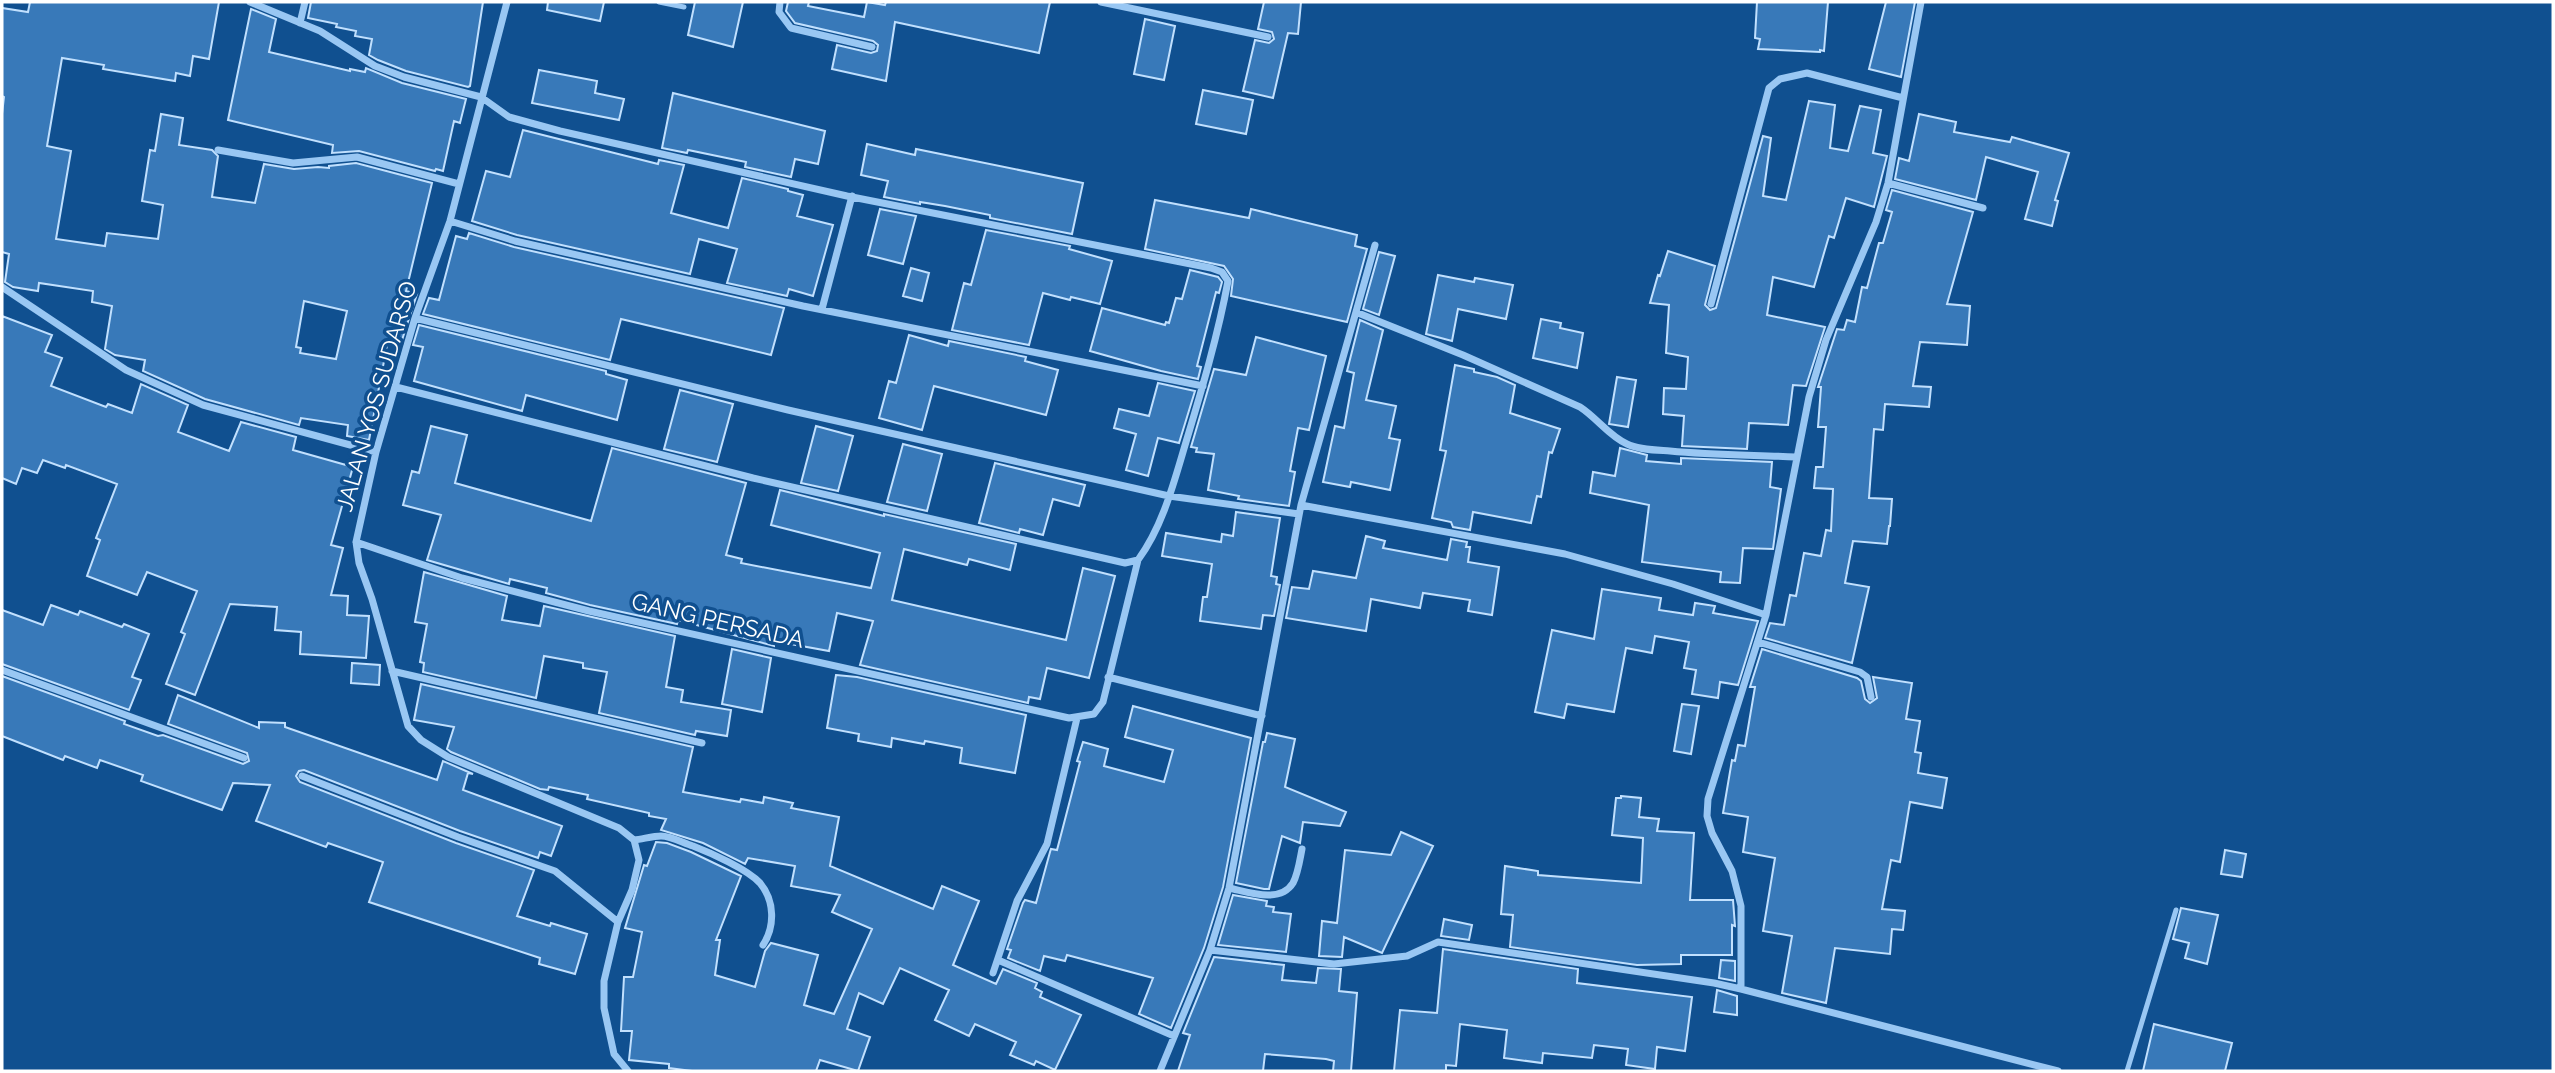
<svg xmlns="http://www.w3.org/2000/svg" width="2555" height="1073" viewBox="0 0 2555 1073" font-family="Raleway,sans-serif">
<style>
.building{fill:#3879b9;stroke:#c1e0fe;stroke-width:2;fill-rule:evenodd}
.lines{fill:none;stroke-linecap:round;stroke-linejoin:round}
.service{stroke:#99c7f3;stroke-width:5}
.minor{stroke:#99c7f3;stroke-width:7}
.labels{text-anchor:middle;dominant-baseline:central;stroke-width:7;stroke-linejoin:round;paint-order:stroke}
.street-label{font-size:23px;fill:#fff;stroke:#105090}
</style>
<rect width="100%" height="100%" fill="#105090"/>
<!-- building -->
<path class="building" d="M30,2H219L209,59L193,56L190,76L176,73L175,81L103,69L104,65L62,58L47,146L71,151L56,239L105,246L107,233L158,239L163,205L142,201L150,150L155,151L161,114L183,118L179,145L212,150L218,156L212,197L255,203L264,164L294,169L318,167L329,168V166L356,163L432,183L406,291L417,294L401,343L388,340L369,440L347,436L348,425L301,418L299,425L205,399L143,371L145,360L115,355L105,349L112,306L92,302L93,291L39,283L38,291L13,287L5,282L9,254L2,252V114L4,97L2,96V8L28,12ZM304,301L347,311L336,359L300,353L301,348L296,347Z
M311,2H483L470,86L468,87L406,71L378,60L369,55L372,39L355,36L356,31L336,27L337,24L308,18Z
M548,2H604L600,21L547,10Z
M695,2H743L733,47L688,35Z
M788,2H809L808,6L864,17L867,2L885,5L886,2H1050L1039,53L895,22L886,81L832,69L837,45L871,53L877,51L878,45L873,41L795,23L786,11Z
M1264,2H1301L1298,34L1288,33L1273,98L1243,91L1255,40L1269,43L1274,39L1272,32L1258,29Z
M1757,2H1828L1824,51L1820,50V52L1758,49L1760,39L1755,38Z
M1886,2H1915L1901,77L1869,69Z
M251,9L276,19L269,52L350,71V69L365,72L366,68L402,83L466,99L460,123L454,121L443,171L436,169L435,171L359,151L332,153L333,145L228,120Z
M1145,19L1175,26L1164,80L1134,74Z
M539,70L597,81L595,93L624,99L619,120L532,103Z
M1203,90L1253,100L1246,134L1196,124Z
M673,93L825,131L818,164L795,159L791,177L745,167L746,162L688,150L687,153L662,148Z
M1809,101L1835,105L1830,148L1848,151L1860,106L1881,110L1873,153L1887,156L1874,207L1846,198L1834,238L1829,236L1814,287L1773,277L1767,315L1825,327L1806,386L1793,385L1788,425L1749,423L1747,449L1682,446L1684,416L1663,414L1664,388L1686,389L1688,357L1666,353L1669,305L1650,303L1658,275L1660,276L1668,251L1715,266L1705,305L1710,310L1716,308L1763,136L1771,138L1763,196L1786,200Z
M1919,114L1956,122L1954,132L2010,142L2012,137L2069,153L2055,200L2058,201L2052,226L2025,219L2038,172L1986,157L1976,200L1895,179L1899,158L1909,161Z
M523,130L658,164L659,160L684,165L671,213L712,224L728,228L742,178L788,189V191L803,195L797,216L833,225L813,296L789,289L787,296L727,283L737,249L699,239L690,274L517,235L472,221L486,171L510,177Z
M867,144L915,155L916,149L1083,183L1072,234L990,218V215L945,206L920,202V204L884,197L888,181L861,175Z
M1892,190L1973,212L1947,304L1970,306L1967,345L1920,342L1913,386L1931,387L1929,407L1885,404L1883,430L1874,429L1869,498L1892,499L1890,526H1889L1887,544L1853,541L1845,583L1869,587L1852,663L1765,638L1770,623L1784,625L1790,595L1796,596L1804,553L1821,556L1826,530L1831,531L1833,489L1814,488L1816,467H1823L1826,427H1818L1821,387H1818L1837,329L1844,330L1847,320L1855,322L1862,287L1867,288L1879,243H1883L1892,212L1886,210Z
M1155,200L1249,218L1251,209L1357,235L1355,246L1367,249L1347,322L1231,296L1233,279L1224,266L1145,249Z
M880,209L916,216L903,264L868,255Z
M986,230L1070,246L1069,249L1112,261L1100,304L1071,297L1070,300L1043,293L1029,345L952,330L964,283L971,285Z
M469,233L514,247L784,308L771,355L621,319L610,360L423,314L429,298L439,300L456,236L467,239Z
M1379,252L1395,256L1379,315L1363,309Z
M911,268L929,273L922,301L903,296Z
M1190,270L1218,277L1222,282L1219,293L1216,292L1197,366L1201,367L1198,379L1161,371L1090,351L1102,308L1165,325L1166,322L1169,323L1176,298L1182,299Z
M1438,275L1474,282L1475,278L1513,285L1506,319L1458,309L1452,341L1426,334Z
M2,316L52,335L45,352L62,358L51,386L106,407L108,404L132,413L141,384L188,405L178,432L229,451L241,422L296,437L293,450L353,467L331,545L343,548L331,595L348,596L347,615L369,616L366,658L300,654L301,632L275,630L277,607L230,604L195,695L166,684L185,634L181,632L197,591L147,572L137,595L87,576L100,540L96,538L117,484L66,465L65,468L43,460L37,473L22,468L16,484L2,478Z
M1541,319L1561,323L1560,328L1583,333L1577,368L1533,358Z
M1360,320L1383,330L1366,400L1396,406L1389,438L1400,440L1390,490L1351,482L1350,487L1323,482L1335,426L1344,428L1354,373L1347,371Z
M419,325L606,371V374L627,380L617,420L526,395L522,411L414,381L423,347L413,345Z
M909,335L948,346L949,341L1026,357L1025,361L1058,370L1046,415L934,386L922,430L879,418L889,381L896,383Z
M1256,337L1326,356L1309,430L1298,428L1290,471L1295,472L1289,506L1238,499L1239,496L1208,490L1214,454L1196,452L1197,448L1191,447L1214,369L1246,375Z
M1455,365L1474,369V372L1497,377L1515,385L1510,413L1560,429L1552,453L1549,452L1541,497L1537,496L1531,523L1473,512L1470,530L1453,527L1451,522L1432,518L1446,451L1440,450Z
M1617,377L1636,380L1628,427L1609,424Z
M1158,383L1195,391L1179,443L1158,438L1148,476L1126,470L1136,434L1114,428L1119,409L1149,416Z
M680,390L733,404L717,462L664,449Z
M431,426L467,435L455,483L591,521L612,448L746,483L726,555L742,559L741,563L871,588L880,553L771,525L780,490L884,516V514L1016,544L1010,570L969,559L967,565L904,549L892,600L1066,640L1083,568L1115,576L1089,678L1047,668L1040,699L1029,697L1028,703L860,665L873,621L837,613L829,651L774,641V646L678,620L677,624L590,605L546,593L547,588L510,579L509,584L427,560L441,515L403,505L412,471L419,473Z
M816,426L853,436L838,491L801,483Z
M903,444L942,454L927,511L887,502Z
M1620,448L1647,455L1646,461L1681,464V458L1772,462L1770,487L1781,489L1773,549L1743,548L1740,583L1720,582L1721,572L1642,562L1649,505L1590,493L1593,472L1615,476Z
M995,463L1085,485L1079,506L1053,499L1043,535L1020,529L1019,533L979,523Z
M1236,512L1280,518L1271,576L1277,577L1276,584L1280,585L1274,616L1263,615L1261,629L1200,621L1203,597H1207L1212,564L1162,556L1166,533L1221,542L1222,534L1233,536Z
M1366,536L1385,541L1383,548L1447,560L1451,539L1467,542L1466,547H1470L1468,562L1499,567L1492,615L1468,611L1470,600L1423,593L1420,608L1371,599L1366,631L1286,618L1292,587L1309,589L1313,571L1356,578Z
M424,572L507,596L502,620L540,626L544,606L675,636L666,687L683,690L681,702L731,710L727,736L696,731L695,735L599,713L607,672L583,668V663L544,656L536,698L423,672L424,663L420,662L427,624L415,622Z
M1602,589L1661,598L1659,610L1693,615L1695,603L1715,606L1713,613L1758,621L1738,685L1720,682L1718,698L1692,694L1696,670L1684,668L1689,642L1655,636L1652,653L1626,648L1614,712L1567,704L1564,718L1535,712L1552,630L1594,639Z
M51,605L78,615L80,611L122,627L124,624L149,634L132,677L141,680L129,710L2,664V610L43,625Z
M732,649L771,658L762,712L722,704Z
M1762,649L1857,678L1861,681L1865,699L1870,703L1877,698L1873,677L1912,683L1906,719L1920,721L1915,752L1921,753L1918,773L1947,778L1942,808L1910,802L1900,862L1891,860L1882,909L1905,911L1903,930L1892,929L1890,954L1835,948L1826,1003L1782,993L1792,936L1763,931L1775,858L1743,852L1748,817L1723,813L1732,760L1735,761L1738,745L1745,746L1755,687H1750Z
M352,663L380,665L379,685L351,683Z
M836,675L857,677L1026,715L1015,773L960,763L962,748L925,741L924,744L892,738L891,747L858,741L859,734L827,728Z
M2,676L125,721L124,724L158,736L163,735L243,764L249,761L247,753L168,724L178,695L259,728V722L285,723V727L437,780L443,761L473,774L468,773L463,790L562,826L551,856L540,852L538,858L460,831L304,770L299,771L296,776L300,782L456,843L534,870L517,916L550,926L551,923L587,934L575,974L539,964L540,958L369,902L383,862L328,843L326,847L256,821L270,785L233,783L222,810L141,781L143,775L100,760L97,768L65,756L63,760L2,736Z
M421,684L693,747L683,792L740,802L741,799L763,803L764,797L793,803L791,808L839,817L830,866L933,909L942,886L979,901L953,965L996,984L1003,969L1037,983L1035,988L1042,992L1040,997L1081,1015L1055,1070L1036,1061L1034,1065L1010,1055L1016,1042L975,1024L969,1036L935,1020L949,990L900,968L883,1004L859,993L847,1029L870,1037L858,1071L820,1060L816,1071H692L669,1068V1064L629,1060L632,1031H621L624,977H633L642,932L625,928L644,865L647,866L656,842L667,843L691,852L741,876L716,940H720L715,975L755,987L765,951L771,943L818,955L804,1005L834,1014L872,929L832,912L840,895L791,886L795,866L748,858L745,864L703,843L661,830L666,819L649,816V813L587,799L588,795L549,787L548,790L540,789L451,752L447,749L454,727L414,720Z
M1682,704L1699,706L1691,754L1674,751Z
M1133,706L1251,738L1223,887L1204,948L1171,1028L1139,1014L1153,978L1067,955L1065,961L1044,956L1040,971L1008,958L1011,950L1007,949L1023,903L1025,900L1036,903L1050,852L1051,849L1057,850L1080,762L1077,761L1083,742L1108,749L1104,766L1164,782L1173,750L1125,737Z
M1267,733L1295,739L1285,787L1346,812L1340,826L1303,822L1300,843L1282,836L1269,889H1264L1236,883L1263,742H1265Z
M1621,796L1641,798L1639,817L1659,819L1657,831L1694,833L1690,900H1733L1735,926L1732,925V955H1681V964L1637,965L1510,947L1513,915L1501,914L1505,866L1538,871V875L1641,883L1643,838L1612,835L1616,798H1621Z
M1401,832L1433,846L1382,953L1344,937L1342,957L1319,956L1322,921L1337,923L1345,850L1391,855Z
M2225,850L2246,854L2242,877L2221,874Z
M1233,895L1267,901L1266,906L1274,907L1273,912L1291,914L1286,952L1218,945Z
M2181,908L2218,915L2207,964L2185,958L2189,943L2173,939Z
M1444,919L1472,925L1469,940L1441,936Z
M1443,949L1578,969L1577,983L1692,997L1685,1051L1657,1047L1655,1069L1626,1065L1628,1049L1594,1045L1592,1058L1543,1053L1542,1063L1504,1058L1507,1030L1460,1024L1456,1066L1446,1065V1071H1394L1400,1010L1437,1013Z
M1214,957L1284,965L1282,980L1316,983L1318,968L1341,969L1339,991L1357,993L1351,1071H1333L1334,1061L1326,1059L1265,1054L1263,1071H1178L1190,1035L1183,1033Z
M1721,960L1735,961V981L1719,978Z
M1717,990L1737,996V1015L1714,1012Z
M2154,1024L2232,1043L2225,1071H2143Z"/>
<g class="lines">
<!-- service -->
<path class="service" d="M659,2L684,7
M2127,1071L2176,910"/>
<!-- minor -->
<path class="minor" d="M250,2L320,31L375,66L404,77L481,97L509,117L560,131L847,196L1211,268L1222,272L1228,281C1218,335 1202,389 1186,442C1174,482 1163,526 1138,560L1125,563L753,478L396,387
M507,2L450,221L415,318L376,452L356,542L359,563L372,599L408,726L421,740L448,757L619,828L634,840L639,860L632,890L618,922L604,981V1008L614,1054L628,1071
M780,2L779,12L791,28L872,47
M1101,2L1268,37
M1921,2L1888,183L1876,222L1826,340L1809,397L1766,615L1708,799L1707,816L1712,833L1732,871L1741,906V989L2058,1071
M300,23L305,2
M218,150L293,163L357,157L459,184
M1888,183L1983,208
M450,221L515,241L803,306L1203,386
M2,287L126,370L203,405L376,452
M1711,304L1769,88L1780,79L1807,73L1903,98
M822,309L852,196
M1358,313L1463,355L1580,407C1597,418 1609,436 1627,444C1640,450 1656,450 1670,451C1712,455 1754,455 1796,457
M415,318L788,410L1169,496L1299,514
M1301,505L1375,245
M356,542L462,578L589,611L1069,718L1094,714L1103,702L1138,560
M1758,642L1860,672L1867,677L1871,697
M2,670L244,758
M392,671L702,743
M1108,677L1262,716
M302,776L458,837L555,871L618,922
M634,840C643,839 653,836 661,836C671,836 683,843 693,846C711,853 747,869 760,883C775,901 775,927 763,945
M1229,888C1248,892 1280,904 1293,883C1298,874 1300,859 1302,849
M1210,950L1229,888L1301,505L1565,554L1673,584L1766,615
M998,960L1174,1036
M993,973L1017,901L1047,844L1077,718
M1160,1071L1210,950L1334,964L1407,956L1438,942L1714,983L1741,989"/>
</g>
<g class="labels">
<!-- street labels -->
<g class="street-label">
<text transform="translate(376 396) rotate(-74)">JALAN YOS SUDARSO</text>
<text transform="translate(718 620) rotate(13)">GANG PERSADA</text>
</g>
</g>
<!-- border -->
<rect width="2555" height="1073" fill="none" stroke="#ffffff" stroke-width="7"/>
</svg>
